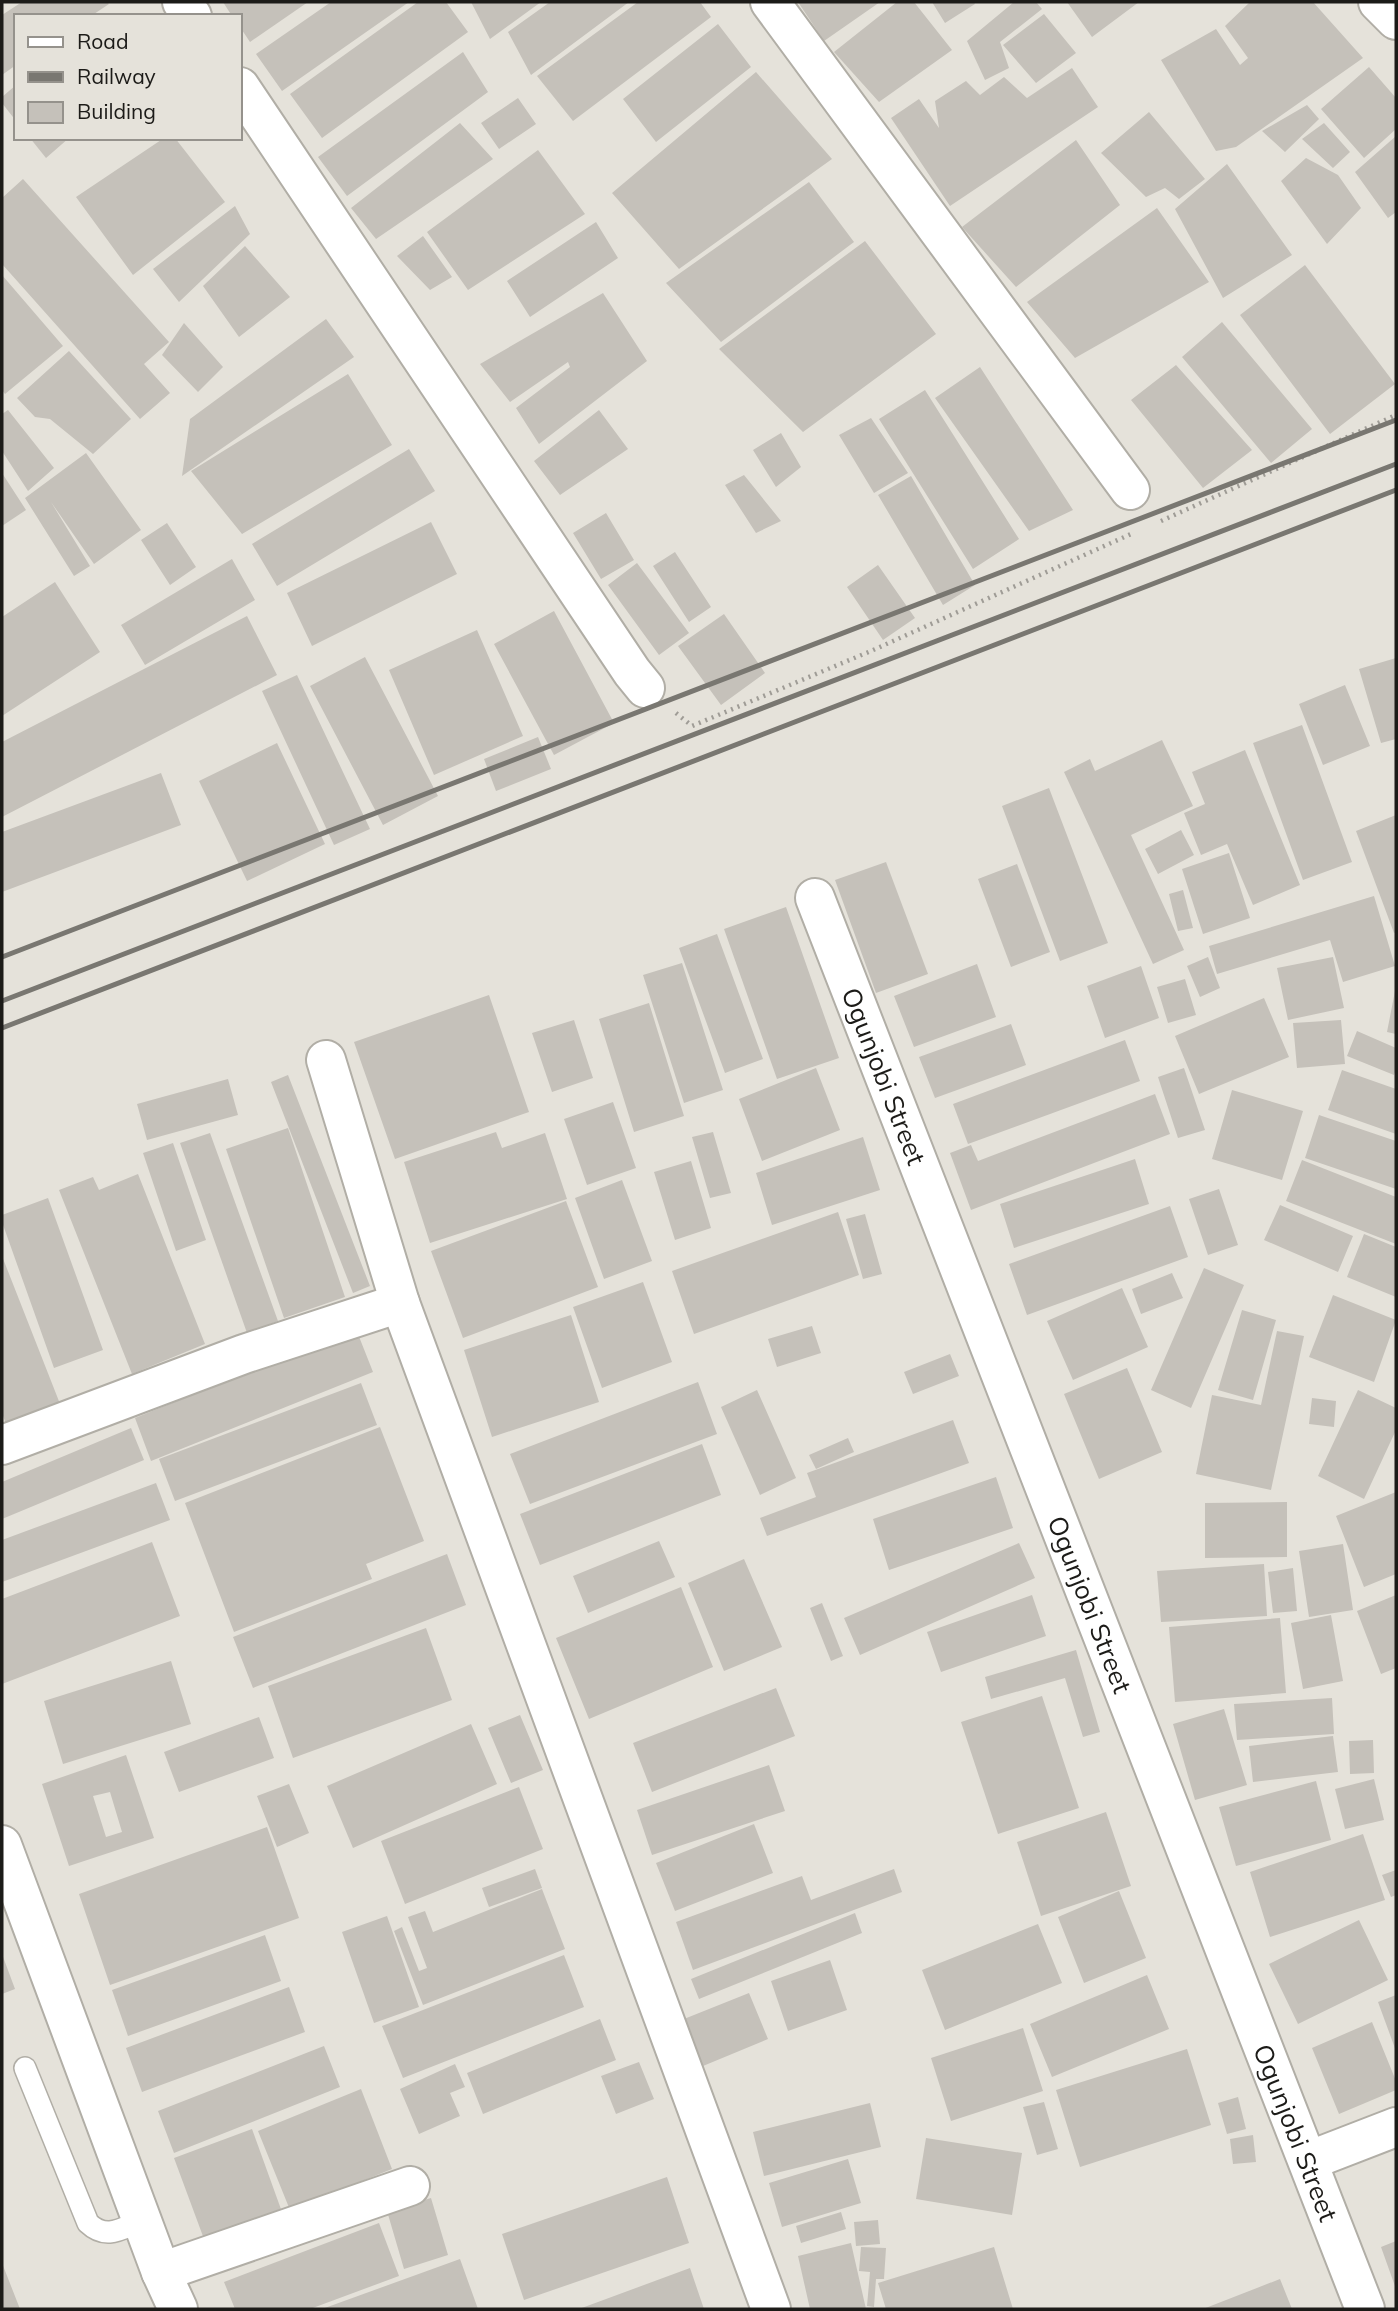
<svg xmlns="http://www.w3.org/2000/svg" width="1398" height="2311" viewBox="0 0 1398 2311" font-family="Mulish,sans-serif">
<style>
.building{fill:#c5c1ba;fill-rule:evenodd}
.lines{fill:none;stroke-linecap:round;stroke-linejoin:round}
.service-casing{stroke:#b1aea6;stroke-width:24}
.minor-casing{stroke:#b1aea6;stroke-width:42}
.path{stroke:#9f9c96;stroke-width:4.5;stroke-dasharray:2 5;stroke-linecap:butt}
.service{stroke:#fff;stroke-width:21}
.minor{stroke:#fff;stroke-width:38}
.rail{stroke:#797771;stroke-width:5}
.labels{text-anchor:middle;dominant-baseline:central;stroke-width:7;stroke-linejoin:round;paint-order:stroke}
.street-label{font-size:26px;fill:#1c1b18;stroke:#e5e2da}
</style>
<rect width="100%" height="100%" fill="#e5e2da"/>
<!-- building -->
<path class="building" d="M22,2H107L109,4L91,16H16V65L2,75V15Z
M223,2H308L250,42L240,27V16H232Z
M331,2H409L282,91L256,54Z
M418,2H446L468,32L322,138L290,94Z
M471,2H541L490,39Z
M550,2H629L531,75L508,32Z
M638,2H700L711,17L573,121L537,76Z
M798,2H880L824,41Z
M897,2H914L952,50L879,102L834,52Z
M932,2H974L975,4L945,23Z
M1014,2H1036L1042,9L1000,42L1009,68L985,80L967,41Z
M1067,2H1139L1092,37Z
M1250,2H1313L1363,58L1236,147L1216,151L1161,60L1216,29L1240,65L1248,58L1225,26Z
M1044,14L1076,53L1036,83L1003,45Z
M718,24L751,67L656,142L623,99Z
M463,52L488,92L347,196L318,157Z
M1369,67L1396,98V129L1364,158L1321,109Z
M1072,68L1098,107L950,206L891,118L919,99L939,128L935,101L966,81L980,95L1004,77L1027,98Z
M756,72L832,159L679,269L612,193Z
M16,85V121L2,103V97Z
M518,98L536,124L499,149L481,123Z
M1307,105L1319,119L1285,152L1262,131Z
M1149,112L1205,179L1179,199L1165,188L1146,197L1101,153Z
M460,123L493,159L376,239L351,208Z
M1324,123L1350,152L1333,168L1302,139Z
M1396,136V212L1388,218L1355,172Z
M30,138H69L46,158Z
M164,138H175L225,202L133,275L76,197Z
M1076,140L1120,205L1016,287L962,227Z
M538,150L585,214L468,290L427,232Z
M1306,158L1338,175L1361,208L1327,244L1281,181Z
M1227,164L1292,255L1223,298L1175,209Z
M23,179L169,342L144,364L170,393L140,419L2,264V198Z
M809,182L854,242L721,342L666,283Z
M235,206L250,234L179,302L153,269Z
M1157,208L1209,282L1075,358L1027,302Z
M596,222L618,258L530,317L507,281Z
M423,236L452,277L430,290L397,256Z
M865,241L936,334L803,432L719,349Z
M245,246L290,297L239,337L203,286Z
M1305,265L1395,384L1330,434L1240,315Z
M2,275L63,346L5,394L2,390Z
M603,293L647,361L539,444L516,408L570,367L568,362L510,402L480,364Z
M326,319L354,357L182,476L190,419Z
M1222,322L1312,429L1271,463L1182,357Z
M184,323L223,367L198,392L162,355Z
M69,351L131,419L93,454L50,419L35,417L17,398Z
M1176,365L1252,450L1203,488L1131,400Z
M980,367L1073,510L1029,531L935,398Z
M348,374L392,445L242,534L191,471Z
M925,390L1019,539L973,569L879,419Z
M8,410L54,468L28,491L2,451V414Z
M599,410L628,449L560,495L534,461Z
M871,418L908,473L874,493L839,435Z
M781,433L801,467L776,487L753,450Z
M409,449L435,491L277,586L252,544Z
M86,453L141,530L94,564L51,502L90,566L74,576L25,498Z
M2,473L26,510L2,526Z
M744,475L781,521L756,533L725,485Z
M911,476L975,585L943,605L878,495Z
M606,513L634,560L601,579L573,533Z
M431,522L457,574L312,646L287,593Z
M167,523L196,567L170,585L141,540Z
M675,552L711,607L689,622L653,566Z
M232,559L255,600L145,665L121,625Z
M637,563L689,633L659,655L608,585Z
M878,565L915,618L883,640L847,587Z
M55,582L100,652L2,716V617Z
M554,611L614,723L554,755L494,644Z
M724,614L765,673L721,705L678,646Z
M247,616L277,675L2,817V742Z
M477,630L523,736L434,775L389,670Z
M365,657L438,796L383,825L310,686Z
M1396,658V739L1381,743L1359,669Z
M297,675L370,829L334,845L262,691Z
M1345,685L1370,746L1323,765L1299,704Z
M1302,725L1352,862L1303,880L1253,743Z
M538,737L551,769L496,791L484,759Z
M1162,740L1193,806L1131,835L1184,950L1153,964L1064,772L1090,759L1095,771Z
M277,743L325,844L247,881L199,781Z
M1245,750L1300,885L1253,905L1227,844L1201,855L1184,813L1205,804L1192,772Z
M161,773L181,825L2,892V832Z
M1049,788L1108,943L1060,961L1002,806Z
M1396,815V932L1394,933L1356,831Z
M1181,830L1194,855L1158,874L1145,849Z
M1229,853L1250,918L1203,934L1182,869Z
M886,862L928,974L876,993L835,880Z
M1017,864L1050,952L1011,967L978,879Z
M1183,890L1193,928L1178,931L1169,894Z
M1374,896L1395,966L1343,982L1330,940L1217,974L1209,946Z
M786,907L839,1058L777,1079L724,929Z
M717,934L763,1059L725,1073L679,948Z
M1208,957L1220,988L1200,997L1187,966Z
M1333,957L1344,1008L1288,1020L1277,968Z
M682,963L723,1090L684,1103L643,975Z
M977,964L996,1017L914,1047L894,996Z
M1141,966L1159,1018L1105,1038L1087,986Z
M1185,979L1196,1015L1168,1023L1157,987Z
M1395,991H1396V1034L1387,1032Z
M489,995L529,1112L395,1159L354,1042Z
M1264,998L1289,1057L1199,1094L1175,1036Z
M649,1003L684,1116L634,1132L599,1019Z
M574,1020L593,1078L552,1092L532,1033Z
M1341,1020L1345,1064L1297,1068L1293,1023Z
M1011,1024L1026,1065L935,1098L919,1057Z
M1357,1031L1396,1048V1069L1394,1075L1347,1056Z
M1125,1040L1140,1081L968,1144L953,1104Z
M816,1068L840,1130L762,1161L739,1099Z
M1184,1068L1205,1130L1178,1138L1158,1077Z
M1342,1070L1396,1089V1134L1328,1110Z
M288,1075L370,1286L353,1293L271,1082Z
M228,1079L238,1115L147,1140L137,1104Z
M1232,1090L1303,1111L1282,1180L1212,1159Z
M1155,1094L1170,1134L971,1210L950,1153L971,1145L978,1161Z
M613,1102L636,1168L587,1185L564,1119Z
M1319,1115L1396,1141V1189L1305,1158Z
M288,1128L345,1297L284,1318L226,1149Z
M496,1132L502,1148L545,1133L567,1199L430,1243L404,1162Z
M713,1132L731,1193L710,1198L692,1137Z
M210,1133L278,1321L247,1333L180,1143Z
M863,1137L880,1190L772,1225L756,1173Z
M173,1143L206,1240L176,1251L143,1153Z
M1135,1159L1149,1204L1014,1248L1000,1204Z
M1302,1160L1396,1197V1244L1286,1201Z
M691,1161L711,1228L675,1240L654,1172Z
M138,1174L205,1344L132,1374L59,1190L93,1177L99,1190Z
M622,1180L652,1261L604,1279L575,1198Z
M1219,1189L1238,1245L1208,1255L1189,1199Z
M48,1198L103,1350L54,1368L2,1222V1215Z
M566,1201L598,1287L463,1338L431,1251Z
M1280,1205L1353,1236L1338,1272L1264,1240Z
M1170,1206L1188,1257L1027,1315L1009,1264Z
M838,1212L859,1275L694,1334L672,1271Z
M865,1214L882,1274L863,1279L846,1219Z
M1364,1234L1396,1247V1297L1347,1277Z
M2,1256L64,1414L10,1435L2,1413Z
M1204,1268L1244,1285L1191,1408L1151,1390Z
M1172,1273L1183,1298L1141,1314L1132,1289Z
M643,1282L672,1362L602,1388L573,1307Z
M1122,1288L1148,1347L1073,1380L1047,1321Z
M1333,1295L1396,1320L1374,1382L1309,1357Z
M1242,1310L1276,1320L1253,1400L1218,1390Z
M571,1315L599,1402L492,1437L464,1350Z
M812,1326L821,1353L777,1367L768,1339Z
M356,1329L373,1372L151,1461L135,1418Z
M1277,1331L1304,1336L1271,1490L1196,1474L1212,1395L1261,1405Z
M950,1354L959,1376L913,1394L904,1372Z
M1127,1368L1162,1452L1099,1479L1064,1394Z
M698,1382L717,1434L530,1504L510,1454Z
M361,1383L377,1425L175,1501L159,1459Z
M757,1390L796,1478L760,1495L721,1407Z
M1358,1390L1396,1408V1430L1364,1499L1318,1476Z
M1312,1398L1336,1401L1334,1427L1309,1424Z
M953,1420L969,1463L767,1536L760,1518L816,1497L807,1473Z
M380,1427L424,1541L366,1564L372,1579L234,1632L185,1503Z
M131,1428L144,1460L2,1519V1482Z
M848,1438L854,1452L816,1469L809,1455Z
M702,1444L721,1495L540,1565L520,1514Z
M996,1477L1013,1528L889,1570L873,1519Z
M156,1483L170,1520L2,1582V1540Z
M1396,1492V1574L1364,1587L1336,1516Z
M1287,1502V1557L1205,1558V1503Z
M659,1541L675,1577L588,1613L573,1576Z
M152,1542L180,1616L2,1684V1599Z
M1019,1543L1035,1578L860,1655L844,1618Z
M1343,1544L1353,1610L1309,1617L1299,1551Z
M447,1554L466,1605L253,1688L233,1637Z
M744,1559L782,1647L724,1671L688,1583Z
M1264,1564L1267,1616L1161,1622L1157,1571Z
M1293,1568L1297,1611L1273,1613L1268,1572Z
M681,1587L713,1667L589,1719L556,1638Z
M1032,1595L1046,1636L941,1672L927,1632Z
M1396,1595V1668L1381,1674L1357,1611Z
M822,1603L843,1656L831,1661L810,1608Z
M1331,1615L1343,1681L1303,1689L1291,1623Z
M1280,1618L1286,1693L1175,1702L1169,1627Z
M426,1628L452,1700L293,1758L268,1686Z
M1076,1650L1100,1732L1083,1737L1065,1678L991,1699L985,1677Z
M171,1661L191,1724L63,1764L44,1701Z
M776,1688L795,1736L652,1792L633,1743Z
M1042,1696L1079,1808L998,1834L961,1722Z
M1332,1698L1334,1734L1237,1740L1234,1704Z
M1224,1709L1247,1785L1195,1800L1173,1724Z
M520,1715L543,1770L511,1783L488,1728Z
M259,1717L274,1758L179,1792L164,1752Z
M471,1724L497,1784L353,1848L327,1786Z
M1333,1736L1338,1772L1253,1782L1249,1746Z
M1373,1740L1374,1773L1350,1774L1349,1741Z
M126,1755L154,1838L69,1866L42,1784ZM110,1792L122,1832L106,1837L93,1796Z
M769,1765L785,1811L652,1855L637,1810Z
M1374,1779L1384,1820L1345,1829L1335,1789Z
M1316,1781L1331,1840L1236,1866L1219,1807Z
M289,1784L309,1833L277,1847L257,1796Z
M519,1787L543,1849L405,1904L381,1841Z
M1106,1812L1131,1886L1041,1916L1017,1842Z
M754,1824L773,1873L675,1911L656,1863Z
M267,1827L299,1918L110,1985L79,1894Z
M1363,1834L1385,1900L1270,1937L1250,1872Z
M535,1869L542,1888L489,1907L482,1888Z
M894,1869L902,1892L693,1970L676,1922L802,1876L811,1900Z
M1396,1870V1895L1391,1897L1382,1875Z
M542,1889L565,1949L423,2005L394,1931L402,1927L419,1971L427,1968L408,1917L425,1911L433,1932Z
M1119,1891L1146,1958L1084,1983L1058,1917Z
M855,1913L862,1933L699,1999L691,1979Z
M387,1916L419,2007L374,2023L342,1932Z
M1359,1920L1388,1980L1298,2024L1269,1964Z
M1038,1924L1062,1983L945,2030L922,1970Z
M265,1935L281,1981L128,2036L112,1990Z
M2,1954L15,1989L2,1994Z
M564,1955L584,2007L403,2078L382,2026Z
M830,1960L847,2010L788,2031L771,1981Z
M1147,1975L1169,2029L1052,2077L1030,2024Z
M289,1987L305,2032L142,2092L126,2048Z
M749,1993L768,2039L703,2066L684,2019Z
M1396,1995V2051L1378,2002Z
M600,2019L616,2060L483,2114L467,2073Z
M1372,2022L1396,2081V2090L1339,2114L1312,2048Z
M1023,2028L1043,2091L951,2121L931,2058Z
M324,2046L340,2087L174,2153L158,2111Z
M1187,2049L1211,2125L1080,2167L1056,2090Z
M639,2062L654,2099L616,2114L601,2076Z
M455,2064L465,2087L450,2093L460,2116L419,2134L400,2089Z
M361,2089L392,2169L290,2210L258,2131Z
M1238,2097L1246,2129L1227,2134L1218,2103Z
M1044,2102L1058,2149L1037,2155L1023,2107Z
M870,2103L881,2147L764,2176L753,2132Z
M252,2129L282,2212L204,2239L174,2158Z
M1253,2135L1256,2162L1233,2164L1230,2139Z
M926,2138L1022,2153L1012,2215L916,2199Z
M848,2159L861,2203L782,2227L769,2183Z
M667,2177L689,2243L524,2300L502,2234Z
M431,2198L448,2255L404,2269L387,2211Z
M841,2212L846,2229L801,2243L796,2226Z
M878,2220L880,2244L856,2246L854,2222Z
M379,2223L399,2276L310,2309H235L224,2282Z
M1396,2241V2289L1381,2247Z
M851,2243L866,2309H810L798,2256Z
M861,2247L886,2248L884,2279H876L874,2307L867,2306L870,2272L859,2271Z
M994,2247L1013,2309H886L878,2283Z
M460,2259L478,2309H322Z
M2,2263L20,2309H2Z
M690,2268L704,2309H579Z
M1280,2279L1292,2309H1203Z"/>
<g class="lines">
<!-- service casing -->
<g class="service-casing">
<path id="service" d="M25,2068L88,2223C107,2241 122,2228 143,2220"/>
</g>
<!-- minor casing -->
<g class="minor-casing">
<g id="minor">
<path d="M182,2L192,16"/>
<path d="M770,2L1130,490"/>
<path d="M1378,2L1396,20"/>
<path d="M240,87L632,672L645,688"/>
<path id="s1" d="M815,898L1365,2309"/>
<path d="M326,1060L400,1303L771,2309"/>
<path d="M2,1445L244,1354L400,1303"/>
<path d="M2,1845L161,2272L178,2309"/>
<path d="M1308,2161L1396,2127"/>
<path d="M161,2272L410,2186"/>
</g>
</g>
<!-- path -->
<path class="path" d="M1161,521L1396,415
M676,713L692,726L871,651L1131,534"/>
<!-- service -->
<use href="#service" class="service"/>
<!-- minor -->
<use href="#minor" class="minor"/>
<!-- rail -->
<path class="rail" d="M2,957L1396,420
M2,1001L1396,464
M2,1028L1396,490"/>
</g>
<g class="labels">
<!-- street labels -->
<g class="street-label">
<text stroke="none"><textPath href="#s1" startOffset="191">Ogunjobi Street</textPath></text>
<text stroke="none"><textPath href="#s1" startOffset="758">Ogunjobi Street</textPath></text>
<text stroke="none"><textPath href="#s1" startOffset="1325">Ogunjobi Street</textPath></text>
</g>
</g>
<!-- border -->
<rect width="1398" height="2311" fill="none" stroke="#1c1b18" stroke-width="7"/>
<!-- legend -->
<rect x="14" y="14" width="228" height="126" fill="#e5e2da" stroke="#95928c" stroke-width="2"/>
<rect x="28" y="37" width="35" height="10" fill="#ffffff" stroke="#95928c" stroke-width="2"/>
<text x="77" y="49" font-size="21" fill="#1c1b18">Road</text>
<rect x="28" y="72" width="35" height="10" fill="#797771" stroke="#95928c" stroke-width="2"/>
<text x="77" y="84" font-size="21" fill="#1c1b18">Railway</text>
<rect x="28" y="102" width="35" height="21" fill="#c5c1ba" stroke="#95928c" stroke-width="2"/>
<text x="77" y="119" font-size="21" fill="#1c1b18">Building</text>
</svg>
